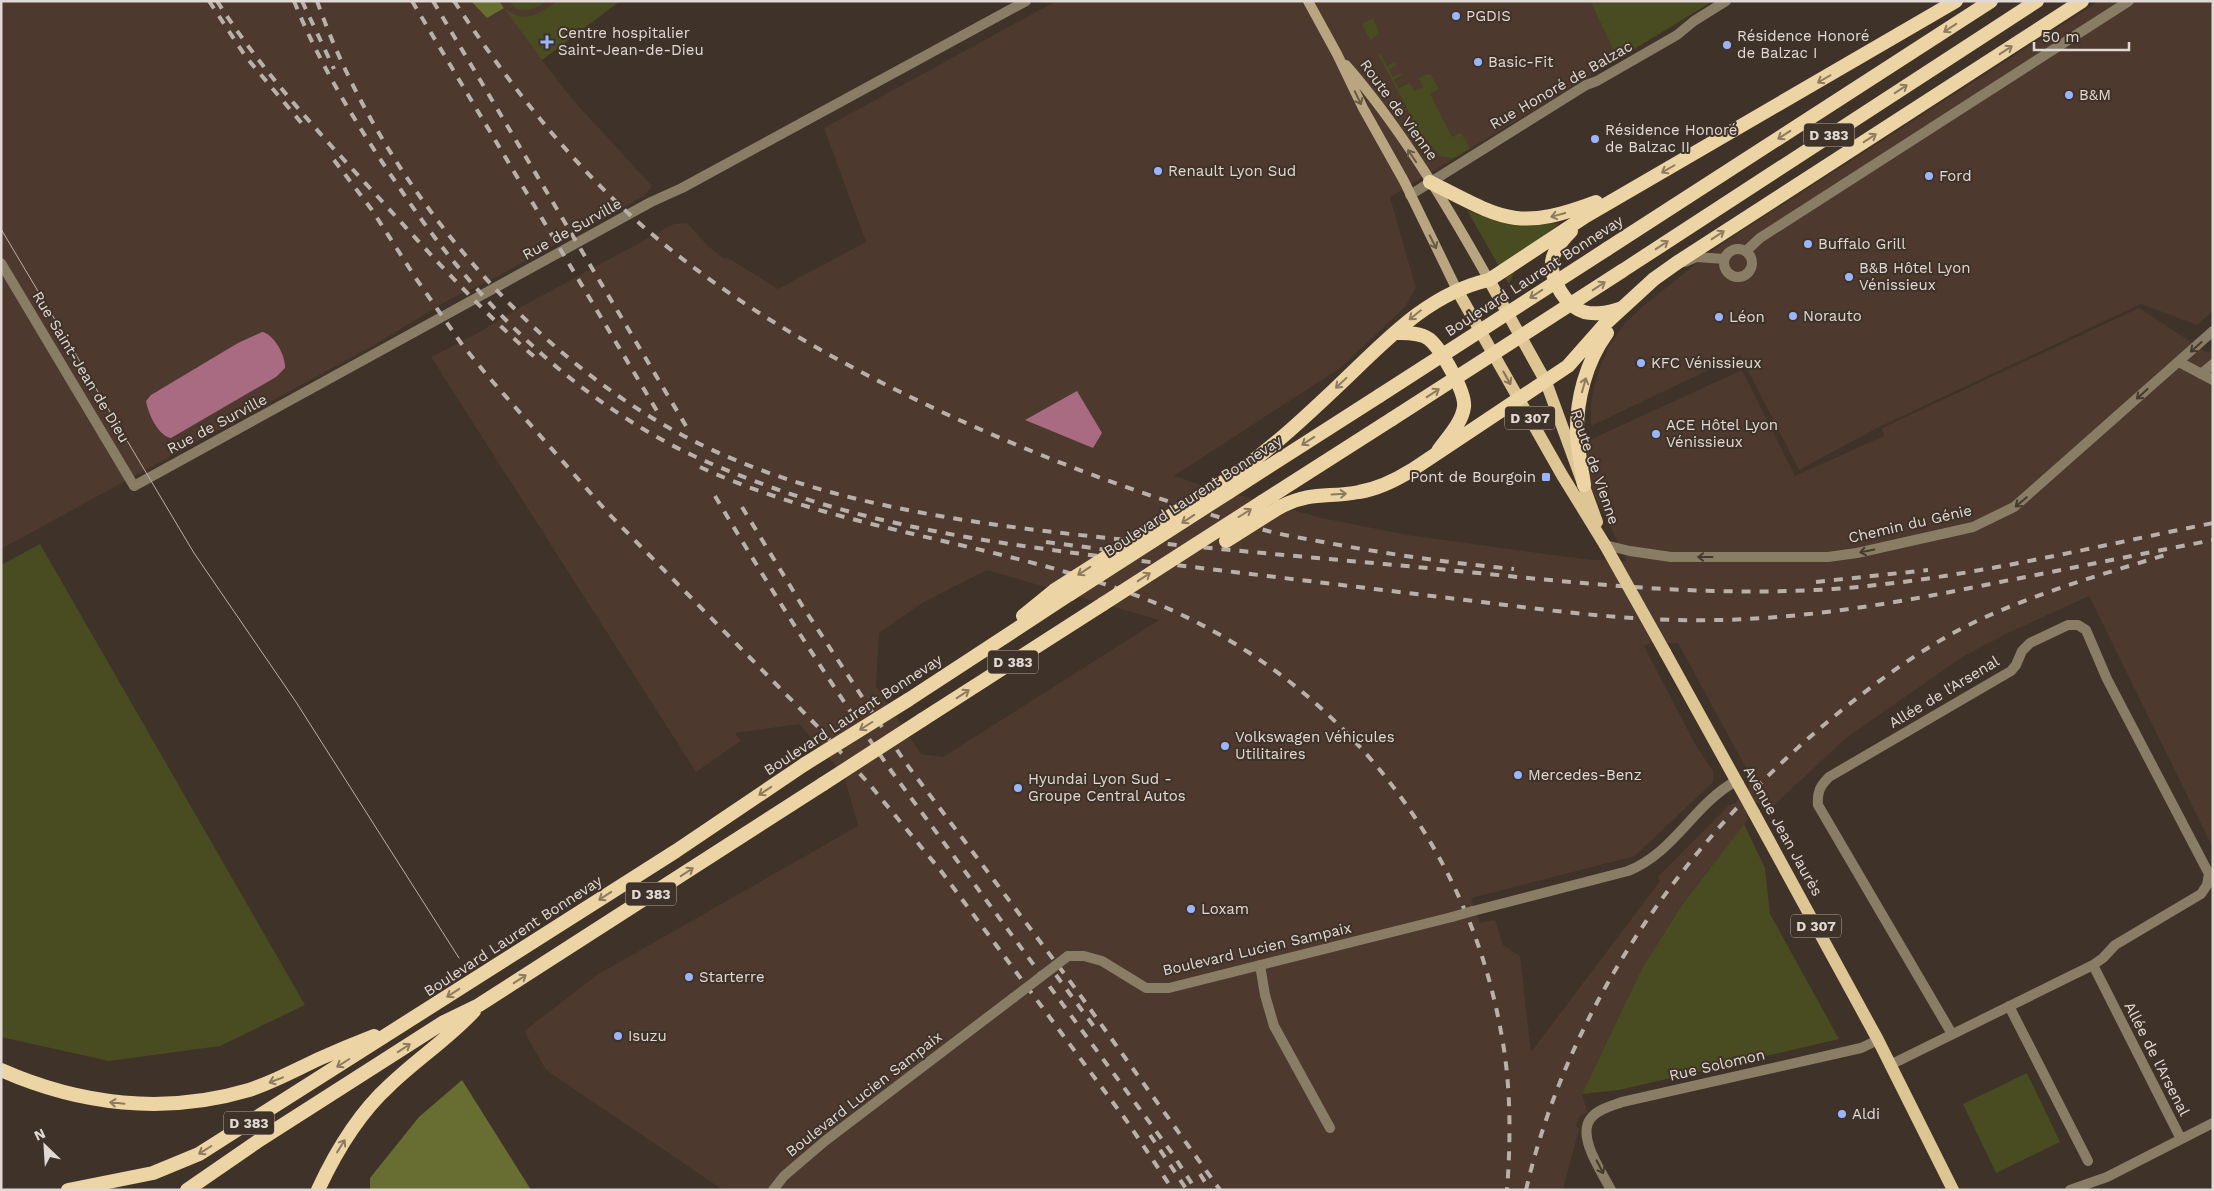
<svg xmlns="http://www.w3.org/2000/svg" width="2214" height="1191" viewBox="0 0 2214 1191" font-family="'Work Sans',sans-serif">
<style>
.built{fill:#4d392d;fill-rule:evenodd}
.green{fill:#484c20}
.forest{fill:#686d31}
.water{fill:#a86b81}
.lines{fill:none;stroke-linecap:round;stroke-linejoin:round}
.minor{stroke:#897d66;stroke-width:10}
.secondary{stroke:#b9a680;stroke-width:10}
.primary{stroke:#dec594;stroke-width:12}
.trunk{stroke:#ecd4a4;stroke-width:14}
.tram{stroke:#bab0aa;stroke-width:1}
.rail{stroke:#bab0aa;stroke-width:4;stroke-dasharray:9 9;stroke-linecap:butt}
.minor-bridge{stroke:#897d66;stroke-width:10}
.primary-bridge{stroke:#dec594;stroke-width:12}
.trunk-bridge{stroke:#ecd4a4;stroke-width:14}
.oneway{stroke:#8d7b60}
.oneway2{stroke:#6a5b47}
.oneway3{stroke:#463a2f}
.oneway4{stroke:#877459}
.poi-dot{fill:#9bb5fd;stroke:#3f3229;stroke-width:2}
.labels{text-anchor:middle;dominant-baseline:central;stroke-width:4;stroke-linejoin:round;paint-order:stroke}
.shield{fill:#3f3229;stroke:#b1a7a1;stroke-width:1}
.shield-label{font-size:14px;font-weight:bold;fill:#e2d9d4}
.poi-label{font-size:15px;fill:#e2d9d4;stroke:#3f3229;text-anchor:start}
.street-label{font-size:15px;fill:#e2d9d4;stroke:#3f3229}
</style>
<rect width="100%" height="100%" fill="#3f3229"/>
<!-- built -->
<path class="built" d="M1,1H620L542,60L573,100L652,186L644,196L495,278L445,302L376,344L1,549Z
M1056,1H1590L1618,59L1390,197L1416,288L1405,307L1340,368L1174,476L1198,484L1322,518L1408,535L1560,556L1594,560L1627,561L1591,488L1585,442L1742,370L1795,476L1884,436L1882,428L2139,308L2208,353L2213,348V848L2089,596L2006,634L1964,656L1846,738L1770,809L1757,803L1746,815L1748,819L1682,905L1642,968L1582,1094L1588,1113L1580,1115L1576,1125L1579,1129L1563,1190H723L546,1070L524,1031L597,975L858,826L844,775L799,724L735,733L741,741L696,772L431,357L476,334L521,307L674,224L687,223L708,246L723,258L730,259L778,289L866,242L824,128ZM987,570L1159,620L943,757L921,754L876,686L879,633L922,603ZM1650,643H1678L1752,779L1748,784L1749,787L1735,803L1729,805L1658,877L1660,881L1531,1052L1520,956L1503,945L1495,920L1480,923L1471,898L1635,856L1713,782V771L1695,744L1644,646Z
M2099,1H2213V311L2197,325L2141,304L1877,428L1799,470L1740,355L1591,426V403L1594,387L1600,367L1608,350L1607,349L1625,323L1643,306L1720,245Z"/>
<!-- green -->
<path class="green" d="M509,1H547C534,9 520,17 509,1Z
M558,1H620L542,60L504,8C527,25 537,14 558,1Z
M1590,1H1713L1618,59Z
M1373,18L1379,34L1370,40L1362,24Z
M1380,53L1387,66L1395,62L1397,65L1389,69L1393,77L1401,73L1402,75L1394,80L1399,88L1410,83L1414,91L1423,87L1419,78L1427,74L1431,75L1439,89L1430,94L1452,137L1461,133L1470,148L1454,158L1440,156L1419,131L1378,54Z
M1467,210C1503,225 1521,226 1560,223L1530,246L1521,257L1509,284Z
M40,544L305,1005L220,1046L109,1061L1,1037V565Z
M1744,824L1765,868L1770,914L1839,1039L1619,1090L1582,1094L1642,968L1682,905Z
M2027,1073L2060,1142L1996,1173L1963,1104Z"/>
<!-- forest -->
<path class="forest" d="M471,1H499L504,8L487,18Z
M462,1080L531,1190H370V1178L419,1117Z"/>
<!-- water -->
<path class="water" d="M262,332C274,334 286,356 285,368L276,377L171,438C158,436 148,413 146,401L151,395L238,343Z
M1077,391L1102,433L1093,448L1025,420Z"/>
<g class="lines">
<!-- minor -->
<path class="minor" d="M1410,195L1586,85L1597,81L1677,35L1694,21L1726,1
M1724 263a14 14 0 1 1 28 0a14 14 0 1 1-28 0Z
M1746,251L1760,238L2129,1
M1685,262L1697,257L1724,259
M1,263L134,486L651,202L682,188L1026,1
M2179,362L2213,380
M2201,374L2213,364
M1605,545L1630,551L1671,557H1828L1857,553L1973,527L2014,507L2213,331
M1473,911L1628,871C1675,852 1694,804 1736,781
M1068,956H1084L1102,961L1146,988H1169L1452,917
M1260,965L1265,995L1274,1026L1330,1128
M2009,1006L2088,1161
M1952,1034L1818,805C1817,792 1820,786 1829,777L2011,671L2016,665L2022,651L2030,643L2068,625H2078L2086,630L2107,679L2209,874L2207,885L2201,894L2115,945L2103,958L2093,965L2181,1139
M1890,1065L2093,965
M773,1190L784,1176L825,1141L1013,998
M1611,1190C1602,1172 1576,1136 1591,1118C1598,1109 1612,1106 1622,1102L1861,1048L1878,1040
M2070,1190L2107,1177L2213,1123"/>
<!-- secondary -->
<path class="secondary" d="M1308,1L1337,54L1363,108L1404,181L1457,290
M1346,65C1401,128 1448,207 1489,280"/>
<!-- primary -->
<path class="primary" d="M1489,280L1546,382L1597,522
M1457,290L1562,475L1605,545
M1665,652L1738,784
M1754,813L1878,1040L1953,1190"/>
<!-- trunk -->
<path class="trunk" d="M1430,182C1503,219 1516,232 1596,202
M1571,231C1564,238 1556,247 1553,257C1548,274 1561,298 1576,308C1588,317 1609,313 1622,308
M1607,249L1991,1
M1622,271L2037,1
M1395,333C1405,333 1420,332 1429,339C1441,349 1466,392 1464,407C1462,423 1447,438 1438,451
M1584,485C1582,469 1578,452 1577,435C1576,400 1586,362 1607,333
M1214,488C1259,460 1298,424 1337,387C1383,344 1426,294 1489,280L1586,216L1956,1
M1229,492L1379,396
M1262,502L1392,419
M1280,507C1312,491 1328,498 1359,492C1377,489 1396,480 1412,470L1568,366L1606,323L1654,279L1678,262L2082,1
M1023,616L1055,590
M908,700L1070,594
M922,720L1103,604
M1,1070C80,1105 165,1115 249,1090C274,1082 297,1069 321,1058C339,1050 356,1043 374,1036
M68,1190L153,1173L199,1154L676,851L805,764
M187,1190L261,1139L444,1022L479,1005L823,784
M318,1190C336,1151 358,1114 390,1085C417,1059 448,1039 474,1011"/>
<!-- tram -->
<path class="tram" d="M1,229L194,553L296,702L459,958"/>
<!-- rail -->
<path class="rail" d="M209,1L246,57L304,126
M217,1C263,73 321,135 379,198C430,254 480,310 538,360
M294,1C321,68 360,130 401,190C469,292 557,383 666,442C701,461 738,475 776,489C923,541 1080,553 1234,572C1317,582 1399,592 1482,602C1561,612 1640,622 1720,620C1815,618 1907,601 2000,582C2071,568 2142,554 2213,540
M302,1L334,69
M317,1C378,174 519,348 682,435C812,504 972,524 1117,539C1206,548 1295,556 1384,564C1533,577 1683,599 1833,589C1961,580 2087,548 2213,523
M412,1L657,411
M433,1L686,426
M454,1C507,81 566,158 638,222C728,302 835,362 944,413C1046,460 1153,500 1261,529C1281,535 1302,538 1323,542C1386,554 1450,563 1514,569
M334,160L372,210L417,280L461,343L486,374L608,513L819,728L870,785L941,871L1126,1120L1173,1190
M700,467C844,533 1003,542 1148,600C1332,674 1466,837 1501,1032C1511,1083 1511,1138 1507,1190
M715,496C771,590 829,682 892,772L1172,1153L1196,1190
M742,507L803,607L905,762L1075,988L1220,1190
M1046,542L1108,550
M1816,582L1928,570
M1056,975L1095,1028
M1150,1135L1187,1190
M1200,1174L1210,1190
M1526,1190C1570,1000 1692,831 1842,710C1878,681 1915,654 1955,632C2021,597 2094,577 2165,555"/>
<!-- minor-bridge -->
<path class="minor-bridge" d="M1452,917L1473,911
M1013,998L1068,956"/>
<!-- primary-bridge -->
<path class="primary-bridge" d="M1605,545L1665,652
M1738,784L1754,813"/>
<!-- trunk-bridge -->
<path class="trunk-bridge" d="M1379,396L1607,249
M1392,419L1622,271
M1226,541L1280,507
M1055,590L1214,488
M1070,594L1229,492
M1103,604L1262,502
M805,764L908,700
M823,784L922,720"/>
</g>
<!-- one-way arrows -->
<defs><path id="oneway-shaft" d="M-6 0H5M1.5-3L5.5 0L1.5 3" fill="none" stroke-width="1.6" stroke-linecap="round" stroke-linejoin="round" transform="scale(1.25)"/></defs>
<g class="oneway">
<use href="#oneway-shaft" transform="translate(1950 28) rotate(147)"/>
<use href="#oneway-shaft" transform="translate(2006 50) rotate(-33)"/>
<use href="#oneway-shaft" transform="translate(1824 79) rotate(150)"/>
<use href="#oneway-shaft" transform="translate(1901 89) rotate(-33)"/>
<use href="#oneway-shaft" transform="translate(1784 135) rotate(147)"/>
<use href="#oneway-shaft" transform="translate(1870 138) rotate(-33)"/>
<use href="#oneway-shaft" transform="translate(1668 169) rotate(150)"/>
<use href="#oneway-shaft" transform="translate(1558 215) rotate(165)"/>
<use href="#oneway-shaft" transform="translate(1718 235) rotate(-33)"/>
<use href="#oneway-shaft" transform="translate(1662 245) rotate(-33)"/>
<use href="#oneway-shaft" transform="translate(1599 286) rotate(-33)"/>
<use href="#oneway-shaft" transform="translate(1536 294) rotate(147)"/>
<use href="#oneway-shaft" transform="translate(1415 315) rotate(141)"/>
<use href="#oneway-shaft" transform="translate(1341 383) rotate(137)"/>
<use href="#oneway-shaft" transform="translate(1584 385) rotate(-74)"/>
<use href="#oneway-shaft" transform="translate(1433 393) rotate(-33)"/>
<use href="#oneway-shaft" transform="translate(1308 441) rotate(147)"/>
<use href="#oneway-shaft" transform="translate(1339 494) rotate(-3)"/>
<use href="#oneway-shaft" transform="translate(1245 513) rotate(-32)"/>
<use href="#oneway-shaft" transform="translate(1188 519) rotate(147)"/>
<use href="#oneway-shaft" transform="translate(1084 571) rotate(147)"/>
<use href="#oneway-shaft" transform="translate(1144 577) rotate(-33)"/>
<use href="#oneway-shaft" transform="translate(963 694) rotate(-33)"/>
<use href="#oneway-shaft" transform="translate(866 726) rotate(148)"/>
<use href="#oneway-shaft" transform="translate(765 791) rotate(146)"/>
<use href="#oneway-shaft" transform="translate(687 872) rotate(-33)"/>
<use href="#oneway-shaft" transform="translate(605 896) rotate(147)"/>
<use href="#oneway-shaft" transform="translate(520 979) rotate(-33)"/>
<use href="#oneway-shaft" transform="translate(453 993) rotate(147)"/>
<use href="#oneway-shaft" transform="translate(404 1048) rotate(-33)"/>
<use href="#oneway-shaft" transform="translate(343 1063) rotate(148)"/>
<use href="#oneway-shaft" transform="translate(276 1080) rotate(159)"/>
<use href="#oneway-shaft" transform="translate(117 1103) rotate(-174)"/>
<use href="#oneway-shaft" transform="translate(341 1146) rotate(-58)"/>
<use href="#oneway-shaft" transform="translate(205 1150) rotate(148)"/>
</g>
<g class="oneway2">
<use href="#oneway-shaft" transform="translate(1358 98) rotate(64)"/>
<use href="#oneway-shaft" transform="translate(1412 156) rotate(-124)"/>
<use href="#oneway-shaft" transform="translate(1433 242) rotate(63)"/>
</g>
<g class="oneway3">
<use href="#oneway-shaft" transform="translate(2196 347) rotate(138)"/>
<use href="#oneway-shaft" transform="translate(2142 394) rotate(138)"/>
<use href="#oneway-shaft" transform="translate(2021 502) rotate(140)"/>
<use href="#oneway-shaft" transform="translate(1867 551) rotate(168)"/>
<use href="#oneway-shaft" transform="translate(1705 557) rotate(-180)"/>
<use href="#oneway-shaft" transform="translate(1600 1167) rotate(63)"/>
</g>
<use class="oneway4" href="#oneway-shaft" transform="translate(1507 378) rotate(61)"/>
<!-- markers -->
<g class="poi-dot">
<circle cx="1456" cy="16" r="5"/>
<path d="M544.5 34.5h5v5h5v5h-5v5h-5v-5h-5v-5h5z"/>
<circle cx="1727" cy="45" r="5"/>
<circle cx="1478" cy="62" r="5"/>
<circle cx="2069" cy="95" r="5"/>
<circle cx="1595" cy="139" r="5"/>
<circle cx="1158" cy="171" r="5"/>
<circle cx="1929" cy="176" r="5"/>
<circle cx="1808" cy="244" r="5"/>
<circle cx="1849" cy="277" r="5"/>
<circle cx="1793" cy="316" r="5"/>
<circle cx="1719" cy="317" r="5"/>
<circle cx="1641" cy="363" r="5"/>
<circle cx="1656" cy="434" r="5"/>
<rect x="1541" y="472" width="10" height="10" rx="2.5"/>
<circle cx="1225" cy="746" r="5"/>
<circle cx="1518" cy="775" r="5"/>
<circle cx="1018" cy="788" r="5"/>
<circle cx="1191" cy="909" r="5"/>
<circle cx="689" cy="977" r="5"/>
<circle cx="618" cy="1036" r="5"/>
<circle cx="1842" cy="1114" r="5"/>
</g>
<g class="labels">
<!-- shield labels -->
<g class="shield">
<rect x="1804" y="123.5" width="50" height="23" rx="4"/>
<rect x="1505" y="406.5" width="50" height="23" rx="4"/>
<rect x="988" y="650.5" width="50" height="23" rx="4"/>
<rect x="626" y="882.5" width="50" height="23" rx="4"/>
<rect x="1791" y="914.5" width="50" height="23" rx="4"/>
<rect x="224" y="1111.5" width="50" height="23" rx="4"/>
</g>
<g class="shield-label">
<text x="1829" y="135">D 383</text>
<text x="1530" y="418">D 307</text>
<text x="1013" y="662">D 383</text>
<text x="651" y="894">D 383</text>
<text x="1816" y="926">D 307</text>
<text x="249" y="1123">D 383</text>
</g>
<!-- poi labels -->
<g class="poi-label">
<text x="1466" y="16">PGDIS</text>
<text x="558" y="33">Centre hospitalier<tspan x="558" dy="17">Saint-Jean-de-Dieu</tspan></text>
<text x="1737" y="36">Résidence Honoré<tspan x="1737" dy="17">de Balzac I</tspan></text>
<text x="1488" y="62">Basic-Fit</text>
<text x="2079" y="95">B&amp;M</text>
<text x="1605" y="130">Résidence Honoré<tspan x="1605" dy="17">de Balzac II</tspan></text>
<text x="1168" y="171">Renault Lyon Sud</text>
<text x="1939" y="176">Ford</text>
<text x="1818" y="244">Buffalo Grill</text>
<text x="1859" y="268">B&amp;B Hôtel Lyon<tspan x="1859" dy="17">Vénissieux</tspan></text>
<text x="1803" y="316">Norauto</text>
<text x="1729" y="317">Léon</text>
<text x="1651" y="363">KFC Vénissieux</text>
<text x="1666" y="425">ACE Hôtel Lyon<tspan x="1666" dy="17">Vénissieux</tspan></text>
<text x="1536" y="477" text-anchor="end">Pont de Bourgoin</text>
<text x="1235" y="737">Volkswagen Véhicules<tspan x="1235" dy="17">Utilitaires</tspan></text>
<text x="1528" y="775">Mercedes-Benz</text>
<text x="1028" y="779">Hyundai Lyon Sud -<tspan x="1028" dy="17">Groupe Central Autos</tspan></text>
<text x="1201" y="909">Loxam</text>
<text x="699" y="977">Starterre</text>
<text x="628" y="1036">Isuzu</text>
<text x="1852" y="1114">Aldi</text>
</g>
<!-- street labels -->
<g class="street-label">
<text transform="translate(1561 85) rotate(-30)">Rue Honoré de Balzac</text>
<text transform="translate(1399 110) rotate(54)">Route de Vienne</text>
<text transform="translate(572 229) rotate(-29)">Rue de Surville</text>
<text transform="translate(1534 276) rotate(-33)">Boulevard Laurent Bonnevay</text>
<text transform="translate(81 367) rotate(59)">Rue Saint-Jean de Dieu</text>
<text transform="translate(217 424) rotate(-28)">Rue de Surville</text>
<text transform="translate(1595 467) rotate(71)">Route de Vienne</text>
<text transform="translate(1193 496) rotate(-33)">Boulevard Laurent Bonnevay</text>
<text transform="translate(1910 524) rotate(-13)">Chemin du Génie</text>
<text transform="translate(1944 692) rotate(-31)">Allée de l'Arsenal</text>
<text transform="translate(853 715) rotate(-33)">Boulevard Laurent Bonnevay</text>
<text transform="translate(1783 831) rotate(61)">Avenue Jean Jaurès</text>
<text transform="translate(513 936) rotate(-33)">Boulevard Laurent Bonnevay</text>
<text transform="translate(1257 949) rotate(-13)">Boulevard Lucien Sampaix</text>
<text transform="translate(2157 1059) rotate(63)">Allée de l'Arsenal</text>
<text transform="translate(1717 1065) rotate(-13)">Rue Solomon</text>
<text transform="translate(864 1094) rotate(-38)">Boulevard Lucien Sampaix</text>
</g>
</g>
<!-- border -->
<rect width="2214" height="1191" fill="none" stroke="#e2d9d4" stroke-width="5"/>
<!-- north arrow -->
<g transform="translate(45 1146) rotate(335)" stroke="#3f3229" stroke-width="4" paint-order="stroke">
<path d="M0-4L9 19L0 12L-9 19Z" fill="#e2d9d4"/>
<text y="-8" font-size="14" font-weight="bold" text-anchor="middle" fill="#e2d9d4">N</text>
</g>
<!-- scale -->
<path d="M2034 42v8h95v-8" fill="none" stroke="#e2d9d4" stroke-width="2.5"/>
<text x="2042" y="42" font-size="15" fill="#e2d9d4" stroke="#3f3229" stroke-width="4" paint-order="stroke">50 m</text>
</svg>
